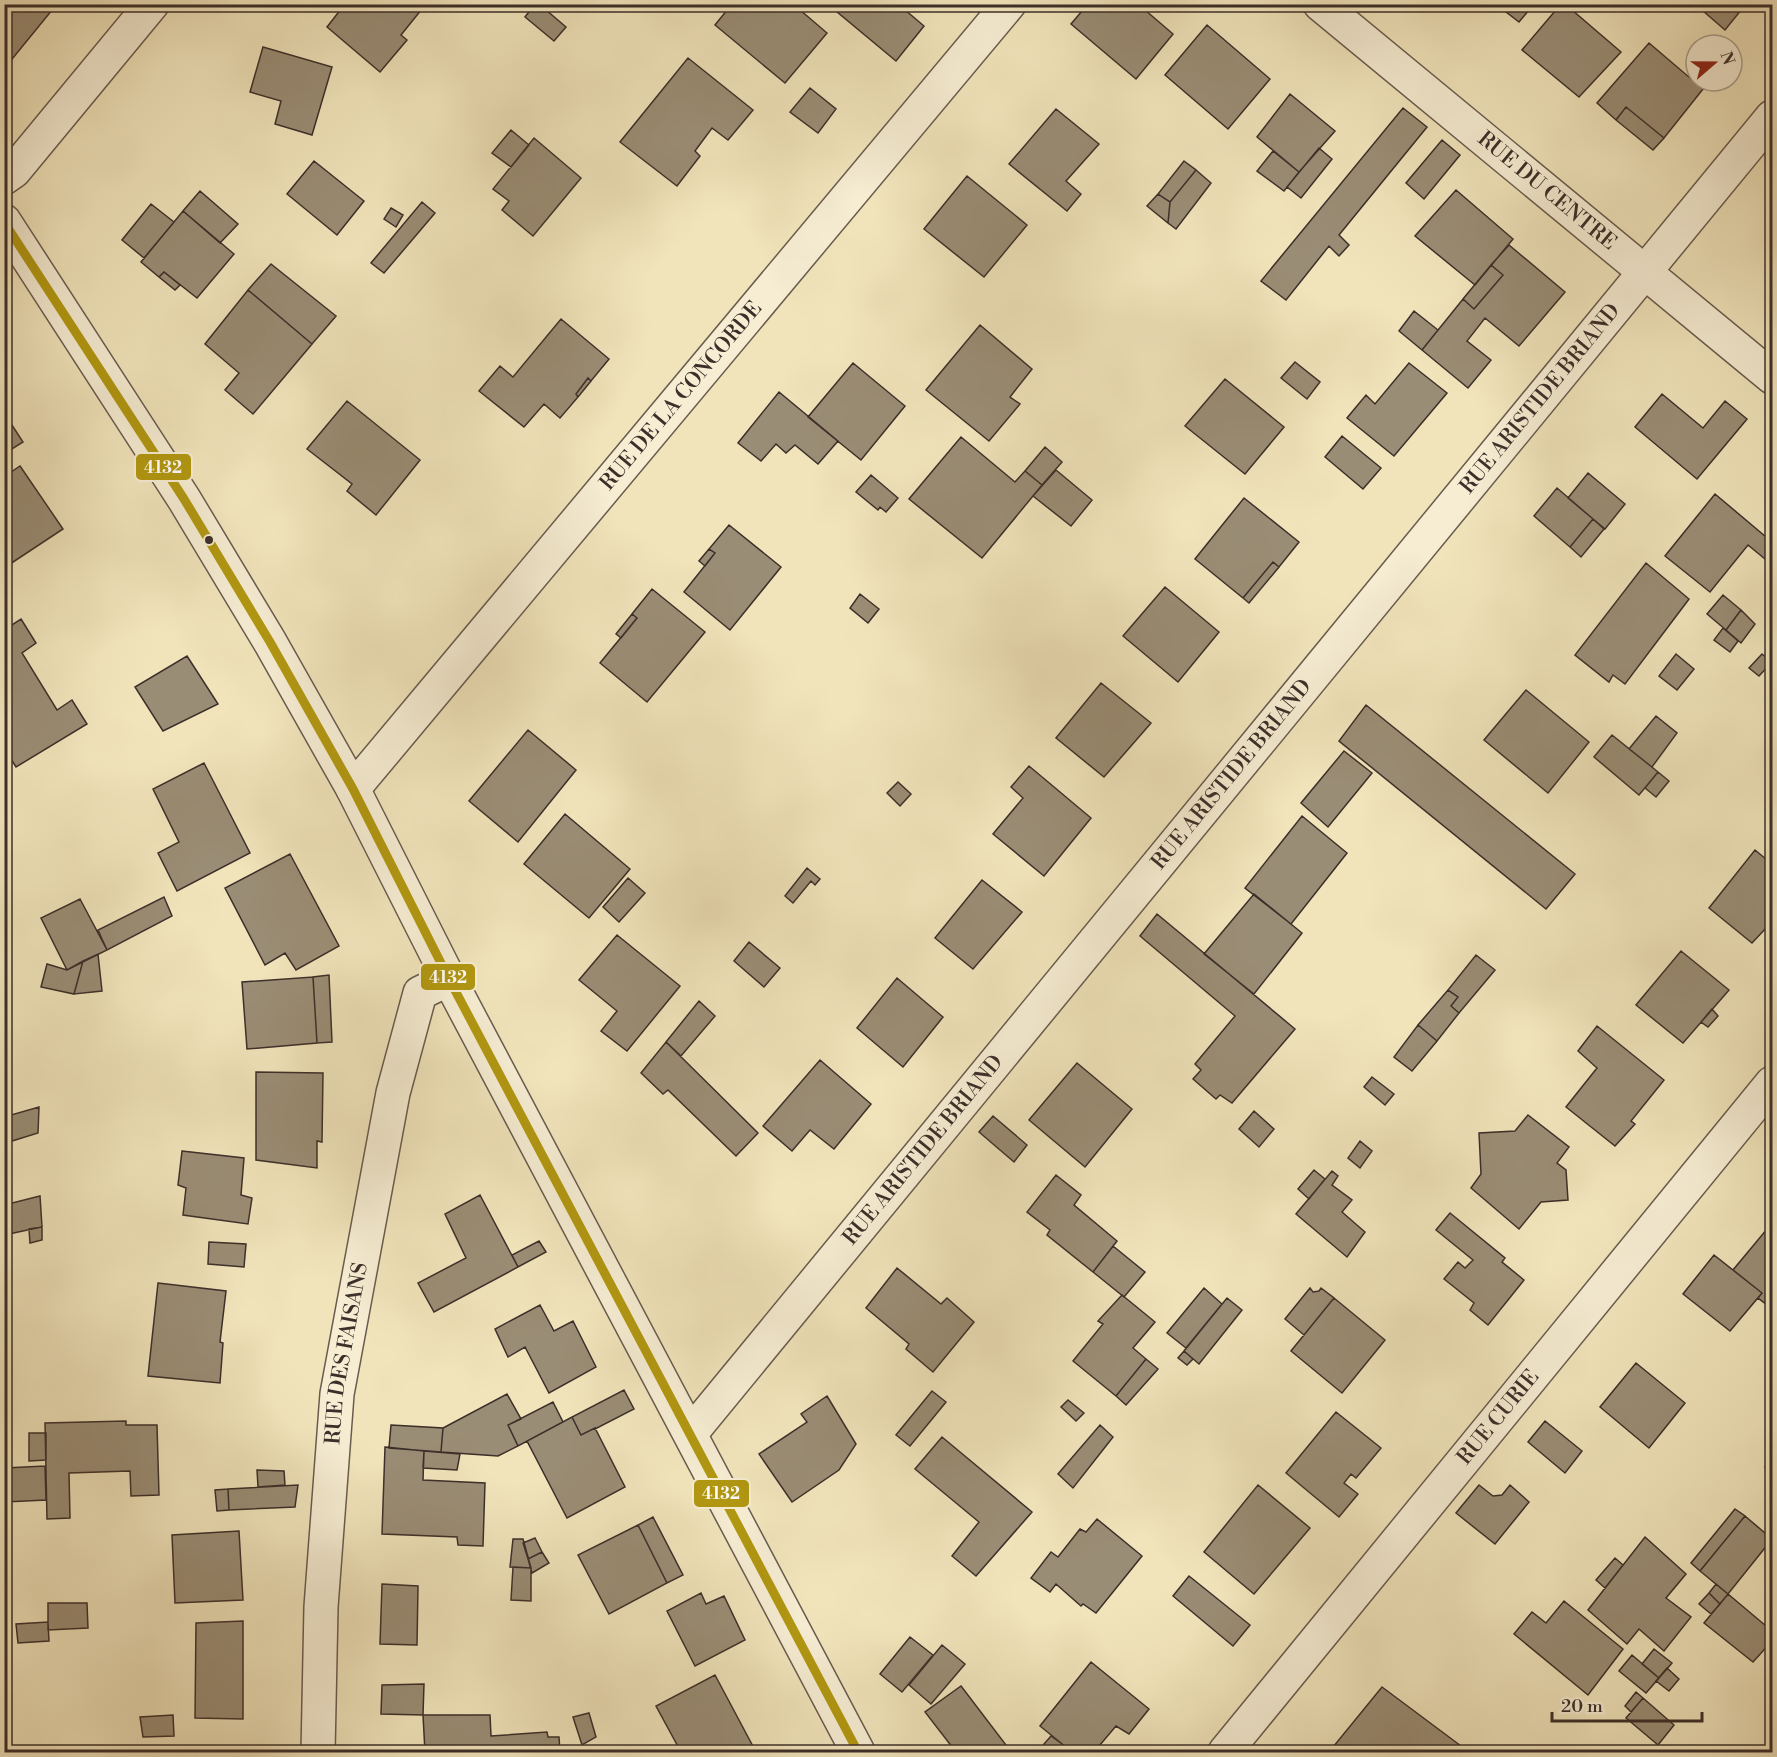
<svg xmlns="http://www.w3.org/2000/svg" width="1777" height="1757" viewBox="0 0 1777 1757" font-family="'Libre Bodoni',serif">
<style>
.building{fill:#9a8d75;stroke:#3c2f2a;stroke-width:1.5}
.lines{fill:none;stroke-linecap:round;stroke-linejoin:round}
.minor-casing{stroke:#695c4e;stroke-width:36}
.minor{stroke:#f6edd3;stroke-width:33}
.bus-1-casing{stroke:#f6edd3;stroke-width:14}
.bus-1{stroke:#b19711;stroke-width:9}
.bus-dot{fill:#3c2f2a;stroke:#f6edd3;stroke-width:2}
.labels{text-anchor:middle;dominant-baseline:central;stroke-width:5;stroke-linejoin:round;paint-order:stroke}
.street-label{font-size:21px;fill:#3c2f2a;stroke:#f6edd3}
.line-badge{stroke:#f6edd3;stroke-width:2}
.badge-label{font-size:16px;text-anchor:middle;font-weight:bold;fill:#fff}
</style>
<rect width="100%" height="100%" fill="#f1e4bb"/>
<filter id="stains"><feTurbulence type="fractalNoise" baseFrequency=".00333" numOctaves="4"/><feColorMatrix values="0 0 0 0 .2 0 0 0 0 .09 0 0 0 0 .02 0 0 0 .5 -.17"/></filter>
<radialGradient id="worn" r=".72"><stop offset=".6" stop-color="#630" stop-opacity="0"/><stop offset="1" stop-color="#630" stop-opacity=".3"/></radialGradient>
<!-- building -->
<path class="building" d="M4,4H57L8,64L4,61Z
M345,4H426L401,35L407,40L380,72L327,27Z
M535,4H539L566,27L554,41L525,17Z
M732,4H793L827,33L785,83L715,25Z
M841,4H898L924,26L896,61L836,11Z
M1088,4H1138L1173,34L1136,79L1071,24Z
M1504,4H1534L1519,22L1501,8Z
M1561,4H1565L1621,52L1579,97L1522,50Z
M1695,4H1746L1725,30Z
M1207,25L1270,79L1228,129L1165,75Z
M1649,43L1703,89L1664,138L1626,107L1616,120L1597,103Z
M263,47L332,67L312,135L275,124L281,101L250,92Z
M688,58L753,110L728,140L712,128L695,151L700,156L677,186L620,142Z
M810,88L836,109L818,133L790,112Z
M1290,94L1335,131L1299,172L1257,137Z
M1626,107L1664,138L1653,150L1616,120Z
M1403,108L1427,127L1339,235L1349,245L1339,256L1329,246L1286,300L1261,281Z
M1056,109L1099,144L1066,181L1081,194L1067,211L1009,164Z
M511,130L529,145L511,167L492,153Z
M534,138L581,178L533,236L502,210L509,201L493,189Z
M1442,140L1460,155L1424,199L1406,183Z
M1319,148L1332,159L1301,198L1287,187Z
M1273,151L1299,172L1284,191L1257,171Z
M314,161L364,201L337,235L287,194Z
M1184,161L1196,170L1170,202L1158,194Z
M1196,170L1211,183L1176,229L1168,223L1170,202Z
M967,176L1027,225L984,277L924,229Z
M1456,190L1513,239L1475,285L1415,236Z
M200,191L238,224L220,243L183,211Z
M1158,194L1170,202L1168,223L1147,206Z
M422,202L435,213L384,273L371,263Z
M151,204L174,222L144,258L122,240Z
M391,208L403,215L396,227L384,219Z
M183,211L234,254L197,298L164,272L159,277L141,262Z
M1509,245L1565,292L1519,346L1485,318L1467,341L1491,360L1468,388L1422,350L1463,299L1474,309L1503,275L1491,265Z
M271,264L336,316L312,344L248,290Z
M1491,265L1503,275L1474,309L1463,299Z
M164,272L180,285L175,290L159,277Z
M248,290L312,344L253,414L225,390L239,373L205,344Z
M1414,311L1438,330L1422,350L1399,331Z
M561,319L609,359L591,381L588,378L576,394L578,397L560,418L544,404L524,427L479,391L500,366L513,377Z
M980,325L1032,369L1010,397L1020,404L989,441L926,390Z
M1295,362L1320,382L1307,399L1281,378Z
M853,363L905,406L861,460L808,417Z
M1409,363L1447,393L1394,456L1347,418L1366,395L1375,404Z
M588,378L591,381L578,397L576,394Z
M1225,379L1284,427L1245,474L1185,426Z
M779,392L838,441L818,464L795,445L786,453L776,444L761,461L738,443Z
M1662,394L1703,428L1725,401L1747,419L1697,479L1635,427Z
M347,401L420,460L376,515L347,491L352,484L307,449Z
M8,419L23,442L4,454V421Z
M1342,436L1381,468L1363,489L1325,457Z
M961,437L1015,482L1025,471L1042,485L982,558L909,499Z
M1045,447L1062,462L1042,485L1025,471Z
M20,466L63,529L4,568V477Z
M1056,470L1092,500L1071,526L1033,496Z
M1588,473L1625,504L1605,529L1568,498Z
M871,475L898,498L886,512L880,507L878,510L856,492Z
M1557,488L1593,519L1570,547L1534,516Z
M1715,494L1772,542V550L1765,559L1748,545L1710,592L1665,556Z
M1244,498L1299,542L1279,567L1273,562L1243,598L1195,559Z
M1593,519L1604,529L1581,557L1570,547Z
M729,525L781,567L730,630L684,592L715,553L709,549Z
M709,549L715,553L705,566L699,561Z
M1273,562L1279,567L1249,603L1243,598Z
M1646,563L1689,599L1625,684L1613,675L1609,682L1575,655Z
M1165,587L1219,632L1178,682L1123,636Z
M652,589L705,632L647,702L600,663L637,618L632,614Z
M860,594L879,609L868,623L850,608Z
M1723,595L1741,610L1726,630L1707,614Z
M1741,610L1755,624L1741,643L1726,630Z
M632,614L637,618L621,638L616,634Z
M21,619L36,643L22,653L57,710L72,700L87,724L16,767L4,748V630Z
M1723,628L1738,641L1730,652L1714,640Z
M1676,654L1694,669L1677,690L1659,676Z
M1762,654L1772,662L1759,676L1749,668Z
M187,656L218,704L163,731L135,687Z
M1101,683L1151,723L1104,777L1056,738Z
M1526,690L1589,742L1548,793L1484,740Z
M1366,705L1575,874L1546,909L1339,741Z
M1656,716L1677,733L1652,767L1629,749Z
M528,730L576,770L518,842L469,801Z
M1612,735L1658,772L1639,795L1594,757Z
M1344,751L1372,773L1328,827L1301,803Z
M204,763L250,853L177,891L158,853L179,842L153,789Z
M1029,766L1091,818L1044,876L993,834L1023,798L1011,787Z
M1658,772L1669,781L1656,797L1645,788Z
M898,782L911,794L900,806L887,793Z
M565,814L630,869L589,918L524,864Z
M1302,816L1347,853L1291,924L1245,888Z
M1755,850L1772,864V924L1769,928L1767,927L1752,943L1709,908Z
M290,854L339,946L296,970L285,953L265,965L225,888Z
M807,868L820,879L815,885L811,881L793,903L785,896Z
M628,878L645,893L619,922L603,907Z
M982,880L1022,912L973,969L935,938Z
M1254,894L1302,933L1254,994L1204,954Z
M164,897L172,916L107,950L98,930Z
M80,899L107,950L67,970L41,918Z
M1157,914L1295,1029L1232,1103L1220,1095L1216,1099L1193,1079L1201,1070L1195,1064L1235,1016L1140,936Z
M617,935L680,986L627,1051L601,1031L617,1011L579,980Z
M749,942L780,968L764,987L734,961Z
M1681,951L1729,990L1683,1043L1636,1005Z
M98,954L102,991L74,994L83,961Z
M1476,955L1495,970L1459,1013L1451,1006L1458,997L1448,990Z
M83,961L74,994L41,987L47,964L67,970Z
M329,975L332,1042L317,1043L313,977Z
M313,977L317,1043L247,1049L242,982Z
M897,978L943,1017L903,1067L857,1028Z
M1448,990L1458,997L1451,1006L1459,1013L1437,1041L1418,1025Z
M699,1001L715,1016L681,1056L666,1042Z
M1712,1009L1718,1016L1708,1027L1701,1022Z
M1418,1025L1437,1041L1412,1071L1394,1057Z
M1597,1026L1664,1080L1631,1121L1635,1124L1615,1146L1566,1107L1597,1068L1578,1051Z
M666,1042L758,1133L736,1156L668,1090L663,1094L641,1073Z
M820,1060L871,1104L834,1149L810,1130L792,1151L763,1126Z
M1077,1063L1132,1109L1085,1167L1029,1120Z
M256,1072L323,1073L322,1142L317,1141V1168L256,1160Z
M1372,1077L1394,1094L1385,1105L1364,1087Z
M39,1107L38,1133L12,1141L4,1122V1117Z
M1254,1111L1274,1129L1259,1147L1239,1129Z
M1528,1115L1569,1147L1557,1163L1566,1170L1568,1200L1541,1202L1519,1229L1471,1188L1481,1174L1479,1133L1515,1131Z
M993,1116L1027,1145L1014,1162L979,1132Z
M1360,1141L1372,1151L1360,1168L1348,1158Z
M182,1151L244,1158L241,1195L252,1198L248,1224L183,1215L186,1188L178,1185Z
M1314,1170L1325,1179L1309,1199L1298,1189Z
M1332,1171L1338,1176L1332,1185L1352,1200L1342,1212L1365,1232L1347,1257L1296,1214Z
M1056,1175L1081,1195L1074,1205L1117,1241L1093,1272L1047,1235L1050,1230L1027,1212Z
M480,1195L518,1267L434,1312L418,1283L466,1258L445,1214Z
M40,1196L42,1227L4,1235V1205Z
M1450,1213L1505,1258L1502,1262L1524,1280L1488,1325L1470,1310L1474,1303L1444,1279L1458,1262L1465,1268L1473,1260L1436,1230Z
M1772,1223V1305L1771,1308L1758,1298L1762,1293L1733,1270Z
M42,1227V1240L30,1243L29,1229Z
M539,1241L546,1252L518,1267L512,1255Z
M209,1242L246,1244L244,1267L208,1264Z
M1113,1246L1145,1272L1124,1297L1093,1272Z
M1714,1255L1762,1293L1730,1331L1683,1294Z
M897,1268L941,1304L947,1298L974,1322L933,1372L906,1349L909,1344L866,1308Z
M158,1283L226,1291L220,1342L223,1343L220,1383L148,1376Z
M1204,1288L1222,1304L1186,1348L1167,1333Z
M1310,1288L1313,1292L1319,1291L1321,1288L1334,1298L1304,1335L1285,1319Z
M1122,1295L1155,1322L1133,1348L1146,1359L1116,1396L1073,1361L1103,1324L1098,1321Z
M1227,1298L1242,1310L1199,1364L1184,1351Z
M1334,1298L1385,1340L1342,1393L1291,1351Z
M540,1305L554,1331L573,1321L596,1367L549,1393L525,1347L508,1357L495,1329Z
M1184,1351L1193,1359L1187,1365L1178,1358Z
M1146,1359L1158,1369L1126,1405L1116,1396Z
M1636,1363L1685,1403L1649,1448L1600,1407Z
M624,1390L634,1409L595,1429V1428L581,1435L572,1417Z
M932,1391L946,1402L910,1446L896,1435Z
M507,1394L521,1419L508,1425L518,1446L498,1456L441,1452L443,1428Z
M827,1396L856,1444L839,1470L792,1502L759,1454L807,1422L801,1414Z
M1068,1400L1084,1413L1076,1421L1061,1407Z
M553,1402L563,1422L518,1446L508,1425Z
M1336,1412L1381,1448L1356,1478L1351,1474L1344,1483L1358,1494L1339,1517L1286,1473Z
M572,1417L581,1435L595,1428L625,1487L567,1518L527,1441Z
M126,1421V1425H157L159,1495L131,1496L130,1471L69,1473L70,1518L47,1519L45,1423Z
M1545,1421L1582,1451L1565,1473L1528,1442Z
M391,1425L443,1428L441,1452L389,1448Z
M1100,1425L1113,1437L1073,1488L1058,1474Z
M29,1433H46V1460L29,1461Z
M942,1437L1032,1512L976,1576L952,1556L979,1522L915,1469Z
M385,1447L424,1451L423,1480L485,1483L483,1546L458,1545L457,1537L382,1534Z
M424,1451L460,1454L457,1470L423,1468Z
M1772,1458V1474L1765,1467Z
M45,1466L46,1500L5,1502V1468Z
M257,1470L284,1471L285,1485L258,1487Z
M298,1485L295,1507L229,1510L228,1489Z
M1258,1485L1310,1528L1254,1594L1204,1552Z
M1479,1485L1493,1496L1502,1495L1510,1485L1529,1502L1495,1544L1456,1513Z
M228,1489L229,1510L217,1511L215,1490Z
M1735,1509L1745,1516L1700,1571L1691,1563Z
M1745,1516L1772,1539L1728,1594L1700,1571Z
M653,1517L683,1575L667,1583L638,1525Z
M1097,1519L1142,1556L1096,1613L1083,1604L1081,1606L1056,1584L1050,1592L1031,1578L1051,1552L1058,1557L1080,1529L1086,1532Z
M638,1525L667,1583L609,1614L578,1555Z
M239,1531L243,1600L175,1603L172,1535Z
M1645,1537L1686,1574L1666,1598L1691,1617L1664,1651L1639,1629L1627,1644L1588,1610Z
M535,1538L542,1552L528,1559L523,1543Z
M513,1539H523L531,1568L510,1567Z
M542,1552L549,1563L532,1573L528,1559Z
M1615,1558L1623,1565L1605,1588L1596,1580Z
M513,1567L531,1568V1601L511,1600Z
M1189,1576L1250,1625L1233,1646L1173,1596Z
M382,1584L418,1586L417,1645L380,1644Z
M1716,1584L1728,1594L1720,1604L1709,1593Z
M701,1593L706,1604L724,1596L745,1640L695,1666L667,1611Z
M1709,1593L1720,1604L1711,1614L1699,1604Z
M1728,1594L1772,1631V1641L1753,1662L1704,1623Z
M1564,1601L1623,1649L1588,1695L1514,1634L1532,1612L1546,1623Z
M48,1603H87L88,1628L48,1630Z
M243,1621V1719L195,1718L196,1623Z
M48,1622L49,1641L18,1643L16,1624Z
M910,1637L933,1655L902,1692L880,1674Z
M942,1645L965,1664L931,1704L909,1685Z
M1654,1649L1672,1663L1659,1678L1642,1664Z
M1632,1655L1659,1678L1646,1693L1619,1671Z
M1091,1662L1149,1709L1129,1734L1116,1726L1094,1752H1072L1040,1726Z
M1667,1668L1679,1679L1669,1691L1656,1681Z
M715,1675L756,1752H681L656,1706Z
M424,1684L423,1715L381,1714L382,1685Z
M961,1686L1006,1745L996,1752H956L925,1712Z
M1382,1687L1469,1752H1329Z
M1636,1692L1643,1698L1631,1712L1625,1706Z
M1643,1698L1674,1725L1658,1745L1626,1718Z
M589,1713L596,1737L582,1745L573,1717Z
M173,1715L174,1736L143,1737L140,1717Z
M423,1715H490L491,1736L547,1732L548,1737H559L560,1752H425Z
M1051,1736L1069,1749L1066,1752H1037Z"/>
<g class="lines">
<!-- minor casing -->
<g class="minor-casing">
<g id="minor">
<path id="s1" d="M1320,4L1772,377"/>
<path d="M4,178L14,171L152,4"/>
<path d="M4,221L184,499L270,642L353,789L449,979L858,1752"/>
<path id="s2" d="M353,789L1009,4"/>
<path id="s3" d="M691,1433L1772,117"/>
<path id="s4" d="M318,1752L321,1607L337,1394L393,1093L420,993L449,979"/>
<path id="s5" d="M1225,1752L1772,1083"/>
</g>
</g>
<!-- minor -->
<use href="#minor" class="minor"/>
<!-- bus-1 casing -->
<g class="bus-1-casing">
<path id="bus-1" d="M4,222L184,499L270,642L353,789L449,979L858,1752"/>
</g>
<!-- bus-1 -->
<use href="#bus-1" class="bus-1"/>
</g>
<!-- markers -->
<circle class="bus-dot" cx="209" cy="540" r="5"/>
<g class="labels">
<!-- street labels -->
<g class="street-label">
<text stroke="none"><textPath href="#s1" startOffset="294">RUE DU CENTRE</textPath></text>
<text stroke="none"><textPath href="#s2" startOffset="512">RUE DE LA CONCORDE</textPath></text>
<text stroke="none"><textPath href="#s3" startOffset="1338">RUE ARISTIDE BRIAND</textPath></text>
<text stroke="none"><textPath href="#s3" startOffset="852">RUE ARISTIDE BRIAND</textPath></text>
<text stroke="none"><textPath href="#s3" startOffset="366">RUE ARISTIDE BRIAND</textPath></text>
<text stroke="none"><textPath href="#s4" startOffset="400">RUE DES FAISANS</textPath></text>
<text stroke="none"><textPath href="#s5" startOffset="432">RUE CURIE</textPath></text>
</g>
</g>
<g class="line-badge">
<rect x="135" y="453" width="57" height="28" rx="6" fill="#b19711"/>
<rect x="420" y="963" width="56" height="28" rx="6" fill="#b19711"/>
<rect x="693" y="1479" width="57" height="29" rx="6" fill="#b19711"/>
</g>
<g class="badge-label">
<text x="163" y="473">4132</text>
<text x="448" y="983">4132</text>
<text x="721" y="1499">4132</text>
</g>
<!-- margin -->
<rect width="1777" height="1757" fill="none" stroke="#f1e4bb" stroke-width="24"/>
<rect x="6" y="6" width="1765" height="1745" fill="none" stroke="#3c2f2a" stroke-width="3"/>
<rect x="12" y="12" width="1753" height="1733" fill="none" stroke="#3c2f2a" stroke-width="1.5"/>
<!-- north arrow -->
<g transform="translate(1714 63) rotate(70)"><circle r="28" fill="#f6edd3" stroke="#aca18f" stroke-width="1.5"/>
<path d="M0-4.5L10 22L0 15L-10 22Z" fill="#8f2418"/>
<text y="-9" font-size="16" font-weight="bold" text-anchor="middle" fill="#3c2f2a">N</text>
</g>
<!-- scale -->
<path d="M1552 1712v9h150v-9" fill="none" stroke="#3c2f2a" stroke-width="3"/>
<text x="1561" y="1712" font-size="18" fill="#3c2f2a" stroke="#f6edd3" stroke-width="4.5" paint-order="stroke">20 m</text>
<rect width="100%" height="100%" filter="url(#stains)"/>
<rect width="100%" height="100%" fill="url(#worn)"/>
</svg>
